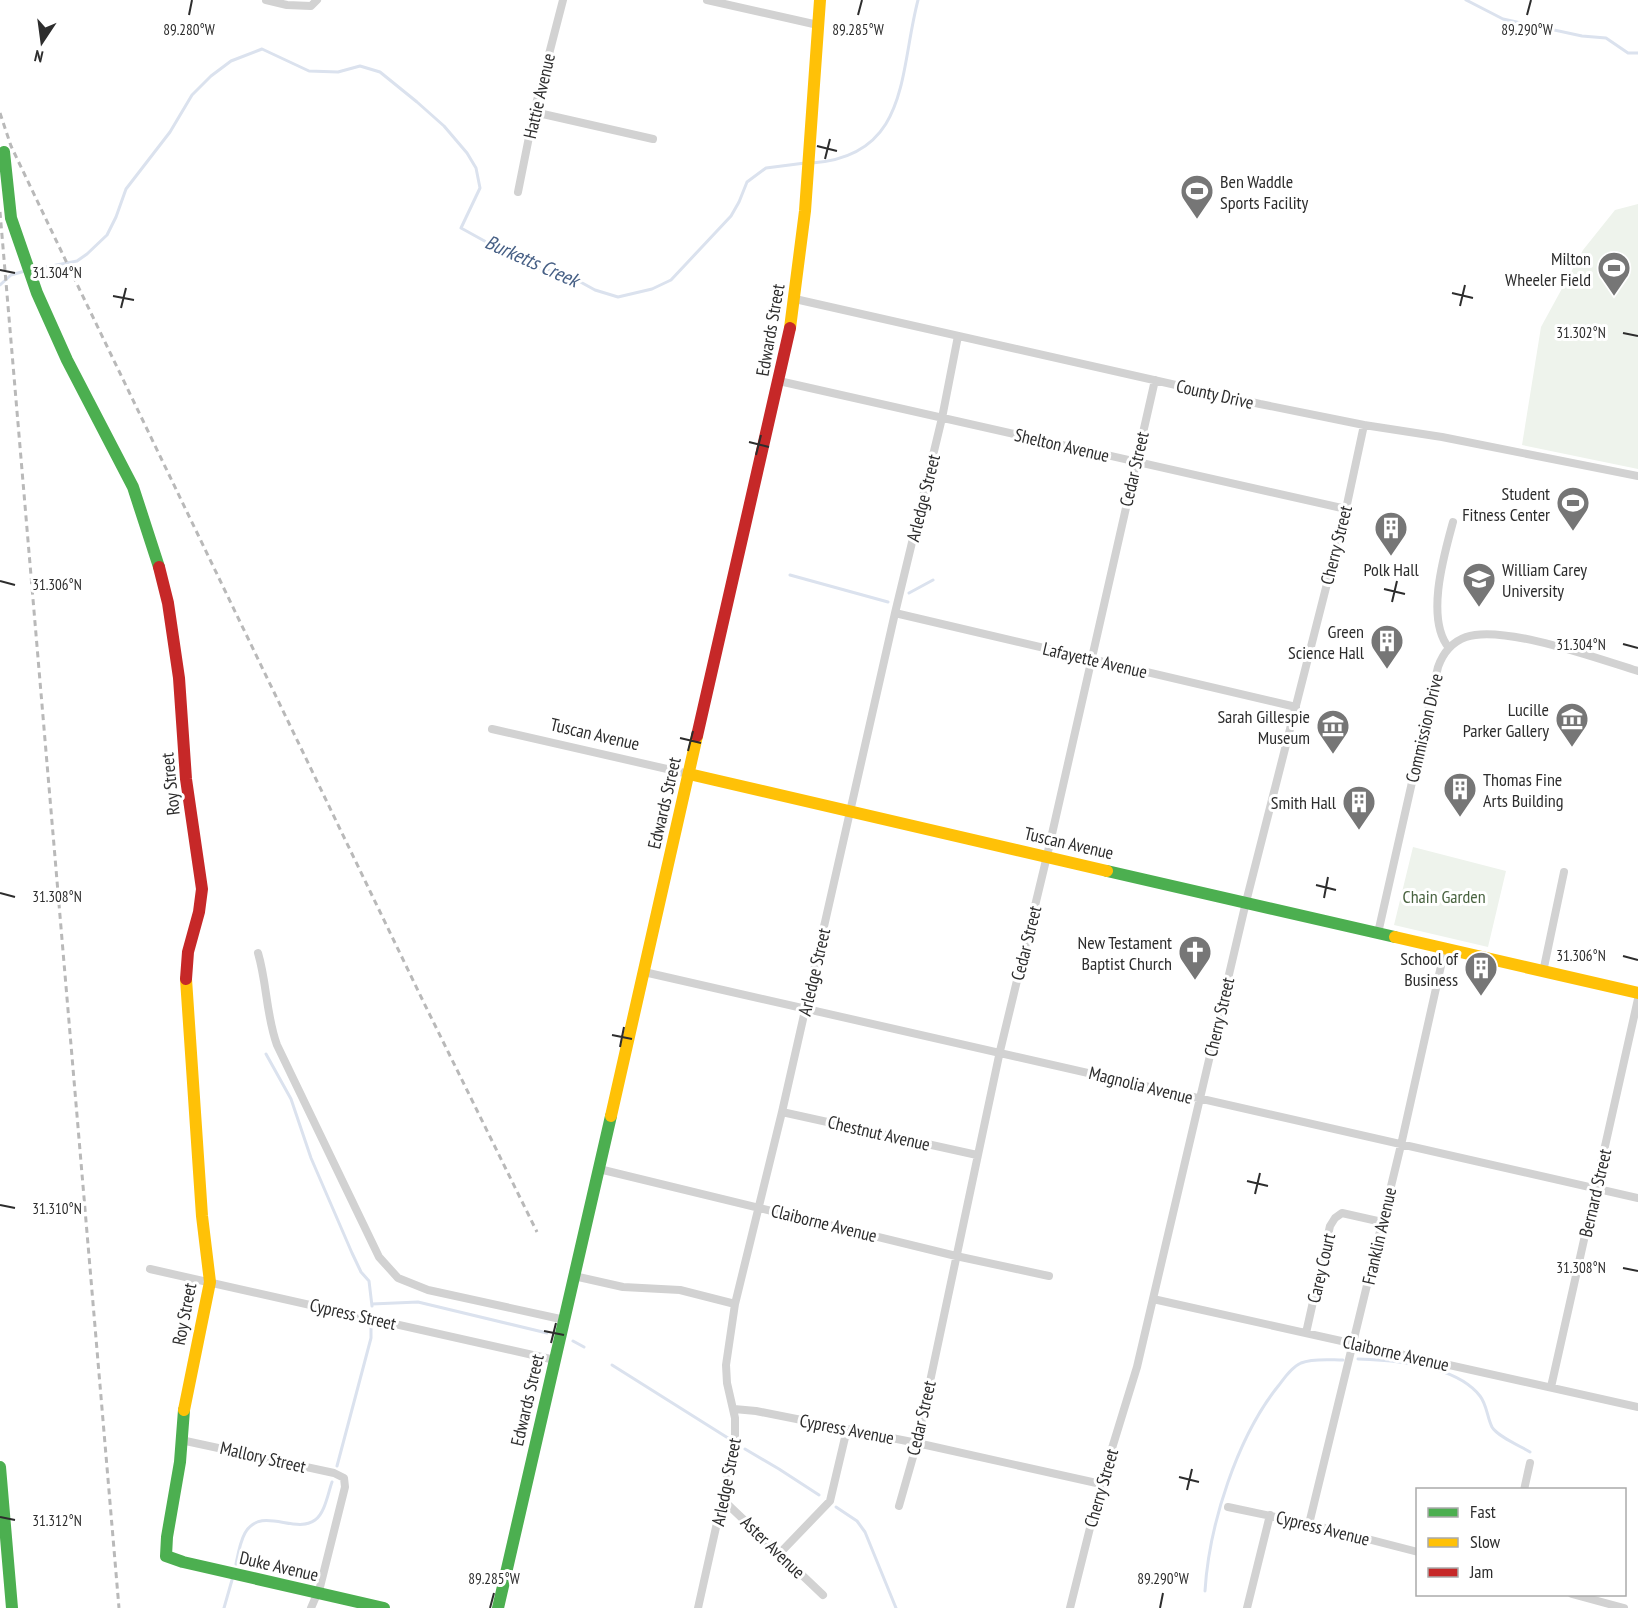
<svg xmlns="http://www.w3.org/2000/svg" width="1638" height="1608" viewBox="0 0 1638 1608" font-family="'PT Sans Narrow',sans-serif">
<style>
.green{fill:#eef3ec}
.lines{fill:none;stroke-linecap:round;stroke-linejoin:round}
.stream{stroke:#dbe2ee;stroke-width:3}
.street{stroke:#d2d2d2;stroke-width:8}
.fast{stroke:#4caf50;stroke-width:12}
.slow{stroke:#ffc107;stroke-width:12}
.jam{stroke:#c62828;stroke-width:12}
.rail{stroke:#b9b9b9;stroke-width:3;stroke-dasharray:6 4.5;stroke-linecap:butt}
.ticks{fill:none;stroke:#2d2d2d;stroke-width:2}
.labels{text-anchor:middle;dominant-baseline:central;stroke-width:6;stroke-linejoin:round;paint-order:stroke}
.street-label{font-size:18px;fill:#2d2d2d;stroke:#fff}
.poi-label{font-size:18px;fill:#2d2d2d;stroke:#fff;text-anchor:end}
.park-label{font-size:18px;fill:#496340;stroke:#fff}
.water-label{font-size:20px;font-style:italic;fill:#465f85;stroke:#fff}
.ticks-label{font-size:15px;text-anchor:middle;fill:#2d2d2d;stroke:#fff;stroke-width:6;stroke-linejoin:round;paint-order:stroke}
</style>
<rect width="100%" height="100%" fill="#fff"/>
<!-- green -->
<path class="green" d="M1638,204V469L1522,445L1541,327L1583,250L1615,210Z
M1413,847L1506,871L1488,947L1394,925Z"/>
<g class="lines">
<!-- stream -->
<path class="stream" d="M1466,0L1503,19L1582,36L1606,38L1628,53H1638
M812,163C910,156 899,72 918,0
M31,270L77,261L87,254L107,235L116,217L126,189L170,132L192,95L211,76L231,61L262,49L309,71L338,72L360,66L380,72L417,102L444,126L467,153L476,168L480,188L461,228L508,254L539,268L566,274L595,290L618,297L652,289L671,280L731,216L739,202L747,182L766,168L805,163
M0,285L11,275L25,271
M790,575L888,602
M909,593L933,580
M266,1054L291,1099L311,1158L352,1253L361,1272L369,1281L372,1306
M372,1304L418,1302L547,1333
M573,1341L584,1347
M1358,1359C1395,1360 1456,1365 1480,1396C1487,1405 1487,1417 1492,1427C1497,1436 1520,1446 1530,1452
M612,1365L728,1438
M745,1449L779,1469L819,1495
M337,1466L371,1338V1327
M836,1507L857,1521L865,1532L896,1608
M236,1564C238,1554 240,1542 245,1533C261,1505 295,1535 315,1520C325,1513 328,1493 332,1482
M1205,1591C1209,1525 1237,1437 1279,1385C1285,1377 1292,1367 1301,1363C1313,1358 1330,1360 1343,1360
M224,1608L232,1580"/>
<!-- street -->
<path class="street" d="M266,0L287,5L311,6L317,0
M707,0L818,25
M534,112L653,139
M518,192L534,112L563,0
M795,299L1260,404L1364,425L1442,437L1638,476
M779,381L1346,509
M895,613L1296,707
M1449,648C1425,619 1444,555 1453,522
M492,729L689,774
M1378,933L1438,667C1443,653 1452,642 1466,637C1503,624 1599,659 1638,671
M258,953C267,983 266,1015 277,1045L379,1257L398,1278L428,1290L565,1320
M644,972L1638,1198
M1543,972L1564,872
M782,1112L977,1155
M599,1169L956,1256L1049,1276
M150,1269L555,1360
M574,1276L623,1287L680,1290L735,1304
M1153,1299L1638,1407
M1306,1333L1330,1226L1335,1218L1342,1213L1382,1222
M1551,1387L1638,999
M734,1409L756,1411L917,1443L1101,1484
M181,1440L334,1473L344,1478L345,1487L320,1587L311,1608
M1524,1490L1530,1463
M723,1500L823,1595
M899,1506L917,1443L1000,1051L1047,856L1155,380
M1228,1507L1309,1524L1418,1552
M1309,1524L1401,1145L1445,948
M780,1553L830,1501L847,1429
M1572,1594L1624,1608
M698,1608L735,1442V1418L727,1383L726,1365L735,1304L782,1112L895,613L942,418L958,336
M1070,1608L1101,1484L1137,1367L1246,902L1346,509L1364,425
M1247,1608L1270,1515"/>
<!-- fast -->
<path class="fast" d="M4,152L11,218L37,293L67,360L133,487L159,567
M1107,871L1395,937
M184,1410L180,1462L167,1537L166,1556L183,1562L384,1608
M0,1467L12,1608
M498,1608L611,1116"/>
<!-- slow -->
<path class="slow" d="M790,328L805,211L820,0
M689,774L1107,871
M1395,937L1638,993
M611,1116L697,736
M184,1410L210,1282L202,1216L186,979"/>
<!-- jam -->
<path class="jam" d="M159,567L168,603L179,678L186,779L202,889L199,912L188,952L186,979
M697,736L790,328"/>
<!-- rail -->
<path class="rail" d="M0,113L11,146L76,282L424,1003L537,1232
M0,212L119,1608"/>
</g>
<!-- ticks -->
<path class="ticks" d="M189,15L192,0M858,15L862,0M1527,15L1531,0M817,146L837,151M825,159L830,139M0,270L15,273M1452,293L1473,298M113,296L134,300M1460,306L1465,285M121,308L126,288M1623,333L1638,336M749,442L769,447M756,455L761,435M0,581L15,585M1384,589L1405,594M1392,602L1397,581M1623,644L1638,648M680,738L701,743M688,751L693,731M1316,885L1336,890M0,893L15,897M1324,898L1328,877M1623,956L1638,960M612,1035L632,1039M620,1047L624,1027M1247,1181L1268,1186M1255,1194L1260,1173M0,1205L15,1208M1623,1268L1638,1271M544,1331L564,1335M551,1343L556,1323M1179,1477L1199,1482M1187,1490L1192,1469M0,1517L15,1520M490,1608L494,1593M1160,1608L1163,1593"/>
<!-- icons -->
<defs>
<g id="stadium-pin" transform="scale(1.725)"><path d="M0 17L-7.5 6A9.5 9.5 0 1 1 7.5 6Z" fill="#767676" stroke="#fff"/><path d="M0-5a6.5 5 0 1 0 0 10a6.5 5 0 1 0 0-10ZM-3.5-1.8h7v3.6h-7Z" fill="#fff"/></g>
<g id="building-pin" transform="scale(1.725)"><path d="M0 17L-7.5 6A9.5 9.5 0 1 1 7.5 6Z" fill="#767676" stroke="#fff"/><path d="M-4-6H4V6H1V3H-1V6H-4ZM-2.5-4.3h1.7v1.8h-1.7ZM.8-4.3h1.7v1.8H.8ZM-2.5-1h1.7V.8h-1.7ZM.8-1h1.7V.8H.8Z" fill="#fff"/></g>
<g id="university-pin" transform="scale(1.725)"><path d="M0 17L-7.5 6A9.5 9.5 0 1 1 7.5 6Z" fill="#767676" stroke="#fff"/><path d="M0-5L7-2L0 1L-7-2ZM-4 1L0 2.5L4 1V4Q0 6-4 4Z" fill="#fff"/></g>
<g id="museum-pin" transform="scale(1.725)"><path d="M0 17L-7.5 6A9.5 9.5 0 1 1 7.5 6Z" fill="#767676" stroke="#fff"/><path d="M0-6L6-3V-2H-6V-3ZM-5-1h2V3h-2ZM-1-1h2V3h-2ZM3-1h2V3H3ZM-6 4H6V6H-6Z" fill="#fff"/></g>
<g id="church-pin" transform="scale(1.725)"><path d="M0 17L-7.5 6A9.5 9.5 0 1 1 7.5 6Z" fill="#767676" stroke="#fff"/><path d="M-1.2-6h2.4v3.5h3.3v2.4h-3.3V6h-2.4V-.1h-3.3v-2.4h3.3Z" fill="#fff"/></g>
</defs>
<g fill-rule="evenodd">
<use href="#stadium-pin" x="1197" y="191"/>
<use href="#stadium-pin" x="1614" y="268"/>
<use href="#stadium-pin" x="1573" y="503"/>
<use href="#building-pin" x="1391" y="528"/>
<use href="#university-pin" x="1479" y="579"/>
<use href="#building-pin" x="1387" y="641"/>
<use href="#museum-pin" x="1572" y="719"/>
<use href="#museum-pin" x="1333" y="726"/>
<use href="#building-pin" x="1460" y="789"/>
<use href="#building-pin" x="1359" y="802"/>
<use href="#church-pin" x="1195" y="952"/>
<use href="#building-pin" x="1481" y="968"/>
</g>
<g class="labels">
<!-- street labels -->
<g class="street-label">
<text transform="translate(539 96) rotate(-77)">Hattie Avenue</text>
<text transform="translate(770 330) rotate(-80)">Edwards Street</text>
<text transform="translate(1215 394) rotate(13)">County Drive</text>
<text transform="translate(1062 445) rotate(13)">Shelton Avenue</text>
<text transform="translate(1134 469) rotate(-77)">Cedar Street</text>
<text transform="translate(923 498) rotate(-76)">Arledge Street</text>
<text transform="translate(1336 545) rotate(-76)">Cherry Street</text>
<text transform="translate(1095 660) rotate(13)">Lafayette Avenue</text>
<text transform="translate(1424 728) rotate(-77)">Commission Drive</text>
<text transform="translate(595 734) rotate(13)">Tuscan Avenue</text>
<text transform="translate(170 784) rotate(-96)">Roy Street</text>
<text transform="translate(664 803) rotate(-77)">Edwards Street</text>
<text transform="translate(1069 843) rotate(13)">Tuscan Avenue</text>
<text transform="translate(1026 943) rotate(-76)">Cedar Street</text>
<text transform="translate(814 972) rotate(-77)">Arledge Street</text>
<text transform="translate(1219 1017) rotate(-77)">Cherry Street</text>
<text transform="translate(1141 1085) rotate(14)">Magnolia Avenue</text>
<text transform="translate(879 1133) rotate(13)">Chestnut Avenue</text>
<text transform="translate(1595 1193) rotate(-77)">Bernard Street</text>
<text transform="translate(824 1223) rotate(14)">Claiborne Avenue</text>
<text transform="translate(1379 1236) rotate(-77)">Franklin Avenue</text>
<text transform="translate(1321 1268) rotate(-77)">Carey Court</text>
<text transform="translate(184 1314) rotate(-79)">Roy Street</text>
<text transform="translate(353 1314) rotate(13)">Cypress Street</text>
<text transform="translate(1396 1353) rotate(13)">Claiborne Avenue</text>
<text transform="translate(527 1400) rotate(-77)">Edwards Street</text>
<text transform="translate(921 1418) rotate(-77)">Cedar Street</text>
<text transform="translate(847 1429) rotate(11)">Cypress Avenue</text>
<text transform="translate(263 1457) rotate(13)">Mallory Street</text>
<text transform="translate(726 1482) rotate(-79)">Arledge Street</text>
<text transform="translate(1101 1488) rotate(-74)">Cherry Street</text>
<text transform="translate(1323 1528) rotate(14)">Cypress Avenue</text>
<text transform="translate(773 1547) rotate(44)">Aster Avenue</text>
<text transform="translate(279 1566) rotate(13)">Duke Avenue</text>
</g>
<!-- poi labels -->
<g class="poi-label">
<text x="1220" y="181" text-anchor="start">Ben Waddle<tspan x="1220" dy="21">Sports Facility</tspan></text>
<text x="1591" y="258">Milton<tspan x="1591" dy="21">Wheeler Field</tspan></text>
<text x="1550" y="493">Student<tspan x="1550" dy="21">Fitness Center</tspan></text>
<text x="1391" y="569" text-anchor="middle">Polk Hall</text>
<text x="1502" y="569" text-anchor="start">William Carey<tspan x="1502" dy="21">University</tspan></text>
<text x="1364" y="631">Green<tspan x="1364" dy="21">Science Hall</tspan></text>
<text x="1549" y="709">Lucille<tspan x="1549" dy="21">Parker Gallery</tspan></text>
<text x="1310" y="716">Sarah Gillespie<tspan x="1310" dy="21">Museum</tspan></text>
<text x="1483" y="779" text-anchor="start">Thomas Fine<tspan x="1483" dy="21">Arts Building</tspan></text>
<text x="1336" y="802">Smith Hall</text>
<text x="1172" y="942">New Testament<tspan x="1172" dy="21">Baptist Church</tspan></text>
<text x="1458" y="958">School of<tspan x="1458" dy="21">Business</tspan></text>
</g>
<!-- park labels -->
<g class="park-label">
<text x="1444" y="896">Chain Garden</text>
</g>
<!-- water labels -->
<g class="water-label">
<text transform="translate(532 261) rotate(24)">Burketts Creek</text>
</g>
</g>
<g class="ticks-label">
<text x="189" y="35">89.280°W</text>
<text x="858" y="35">89.285°W</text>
<text x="1527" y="35">89.290°W</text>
<text x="57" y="278">31.304°N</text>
<text x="1581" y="338">31.302°N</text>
<text x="57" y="590">31.306°N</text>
<text x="1581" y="650">31.304°N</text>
<text x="57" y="902">31.308°N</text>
<text x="1581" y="961">31.306°N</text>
<text x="57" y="1214">31.310°N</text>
<text x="1581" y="1273">31.308°N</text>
<text x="57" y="1526">31.312°N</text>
<text x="494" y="1584">89.285°W</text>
<text x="1163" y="1584">89.290°W</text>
</g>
<!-- legend -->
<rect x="1416" y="1488" width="210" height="108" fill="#ffffff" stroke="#ababab" stroke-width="1.5"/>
<rect x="1428" y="1508" width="30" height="9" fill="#4caf50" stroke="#ababab" stroke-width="1.5"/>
<text x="1470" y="1518" font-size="18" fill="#2d2d2d">Fast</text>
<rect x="1428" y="1538" width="30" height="9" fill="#ffc107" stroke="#ababab" stroke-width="1.5"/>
<text x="1470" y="1548" font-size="18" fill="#2d2d2d">Slow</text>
<rect x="1428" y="1568" width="30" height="9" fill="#c62828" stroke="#ababab" stroke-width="1.5"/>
<text x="1470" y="1578" font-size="18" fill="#2d2d2d">Jam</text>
<!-- north arrow -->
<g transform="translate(42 42) rotate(193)" stroke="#ffffff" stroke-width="4.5" paint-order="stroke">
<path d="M0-4.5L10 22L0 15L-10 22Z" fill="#2d2d2d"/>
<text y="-9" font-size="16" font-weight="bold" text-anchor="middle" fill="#2d2d2d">N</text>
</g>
</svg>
